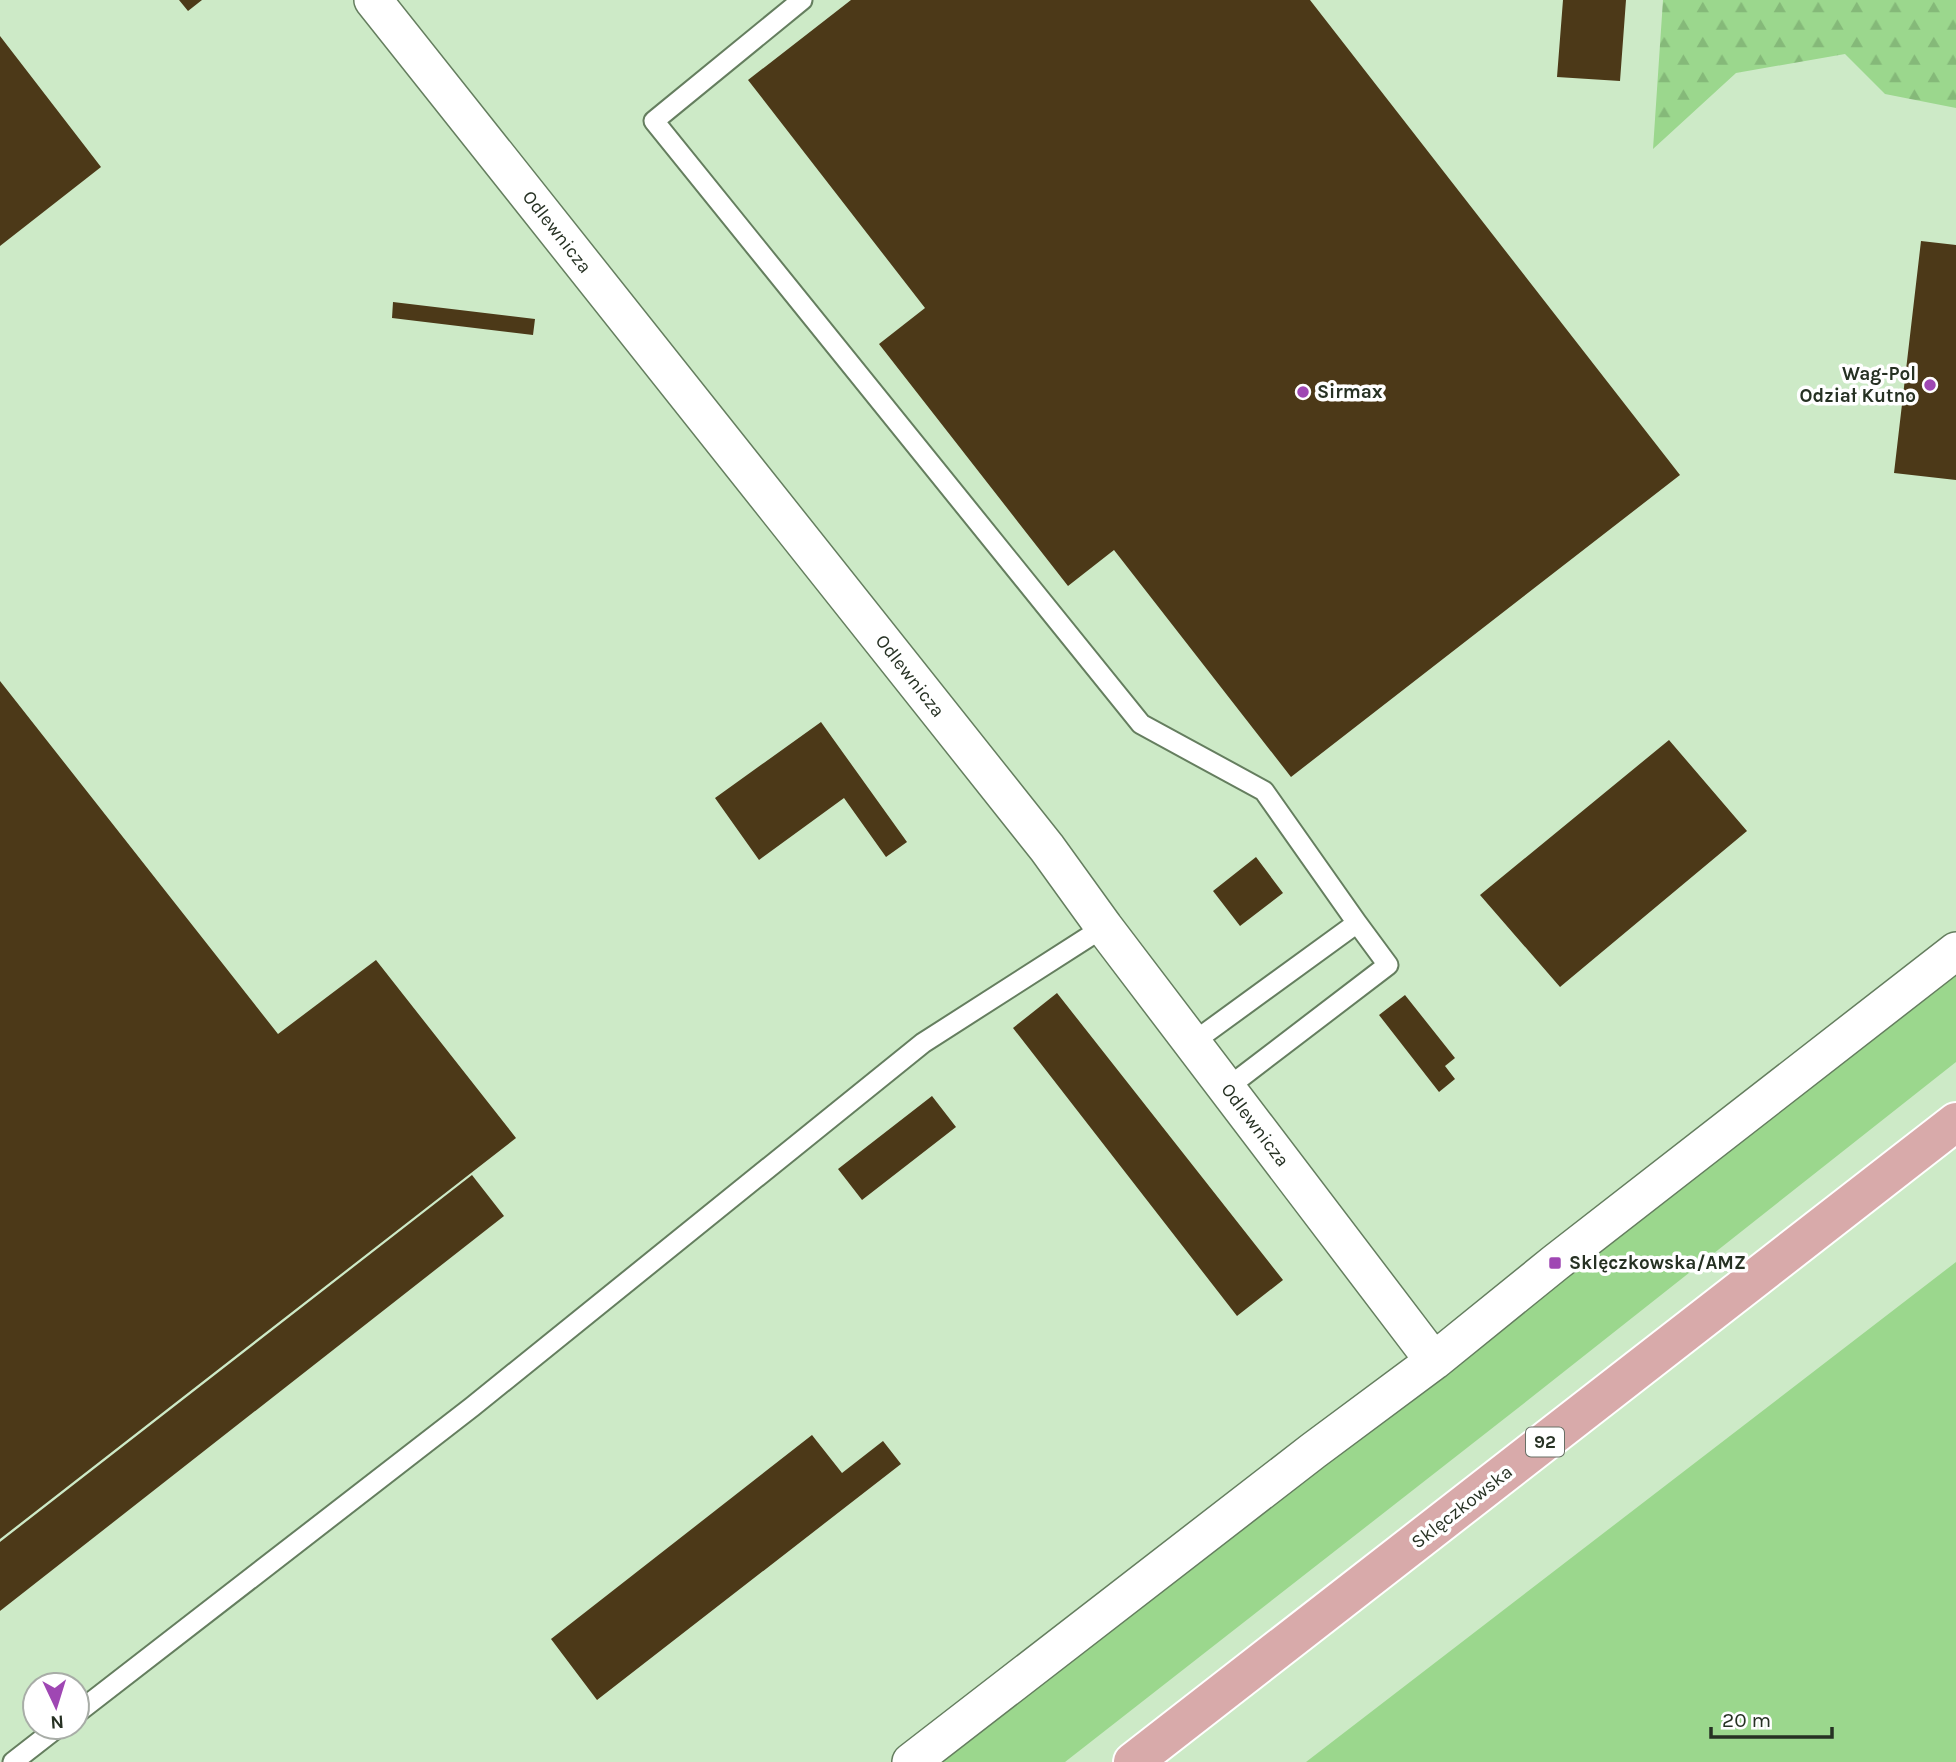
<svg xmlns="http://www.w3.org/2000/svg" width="1956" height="1762" viewBox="0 0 1956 1762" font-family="Karla,sans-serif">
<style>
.grass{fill:#9bd78d}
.forest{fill:url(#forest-firs)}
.building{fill:#4c3918}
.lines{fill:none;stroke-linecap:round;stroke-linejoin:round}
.lane-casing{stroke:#657e5f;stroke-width:23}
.street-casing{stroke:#657e5f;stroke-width:40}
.primary-casing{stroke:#fff;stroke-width:42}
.lane{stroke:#fff;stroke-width:19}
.street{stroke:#fff;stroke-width:37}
.primary{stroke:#d8aaaa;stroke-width:38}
.poi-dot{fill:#9f47b3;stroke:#fff;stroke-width:2.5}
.labels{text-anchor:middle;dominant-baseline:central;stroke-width:7;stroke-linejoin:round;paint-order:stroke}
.shield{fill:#fff;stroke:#676f65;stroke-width:2}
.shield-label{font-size:18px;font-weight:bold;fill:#263123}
.street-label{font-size:19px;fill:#263123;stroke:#fff}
.poi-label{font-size:19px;font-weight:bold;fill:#263123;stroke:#fff;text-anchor:start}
</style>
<defs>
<pattern id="forest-firs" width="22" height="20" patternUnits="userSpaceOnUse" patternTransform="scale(1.75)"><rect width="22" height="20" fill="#9bd78d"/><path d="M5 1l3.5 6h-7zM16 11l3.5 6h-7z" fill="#85b979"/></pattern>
</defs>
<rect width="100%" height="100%" fill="#cdeac7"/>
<!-- grass -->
<path class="grass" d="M1956,969V1062L1518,1408L1065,1762H940Z
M1956,1262V1762H1306Z"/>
<!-- forest -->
<path class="forest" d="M1663,0H1956V108L1885,94L1845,54L1736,73L1653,149Z"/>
<!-- building -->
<path class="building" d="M179,0H202L188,11Z
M851,0H1310L1680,475L1291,777L1114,550L1068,586L879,344L925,308L748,80Z
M1563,0H1626L1620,81L1557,77Z
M0,36L101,167L0,246Z
M1921,241L1956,245V480L1894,473Z
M393,302L535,319L533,335L392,318Z
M0,681L278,1034L376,960L516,1138L0,1539Z
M821,722L907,842L886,857L844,798L759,860L715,798Z
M1669,740L1747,831L1560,987L1480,895Z
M1256,857L1283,893L1240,926L1213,891Z
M1057,993L1283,1280L1237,1316L1013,1028Z
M1405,995L1455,1058L1445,1066L1455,1079L1439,1092L1379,1015Z
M932,1096L956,1127L862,1200L838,1169Z
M472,1175L504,1216L0,1611V1542Z
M812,1435L842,1473L883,1441L901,1464L597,1700L551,1639Z"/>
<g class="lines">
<!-- lane casing -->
<g class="lane-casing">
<path id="lane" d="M802,0L654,121L1141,724L1264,791L1357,923L1192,1043
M1227,1088L1388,965L1357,923
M77,1713L472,1407L923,1043L1104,927
M13,1762L58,1727"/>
</g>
<!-- street casing -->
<g class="street-casing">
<path id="street" d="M373,0L1047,848L1104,927L1434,1361
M911,1762L1313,1451L1434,1361L1555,1263L1956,951"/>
</g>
<!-- primary casing -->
<g class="primary-casing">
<path id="primary" d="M1133,1762L1956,1122"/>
</g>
<!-- lane -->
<use href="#lane" class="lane"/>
<!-- street -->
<use href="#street" class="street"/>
<!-- primary -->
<use href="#primary" class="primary"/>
</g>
<!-- markers -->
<g class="poi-dot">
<circle cx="1930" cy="385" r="7"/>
<circle cx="1303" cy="392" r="7"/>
<rect x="1548" y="1256" width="14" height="14" rx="3.5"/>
</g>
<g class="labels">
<!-- shield labels -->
<rect class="shield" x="1526" y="1427.5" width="38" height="29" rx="5"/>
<g class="shield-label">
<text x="1545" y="1442">92</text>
</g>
<!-- street labels -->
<g class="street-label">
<text transform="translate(557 232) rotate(52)">Odlewnicza</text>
<text transform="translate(910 676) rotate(52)">Odlewnicza</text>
<text transform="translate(1255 1125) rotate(53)">Odlewnicza</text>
<text transform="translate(1462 1507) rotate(-38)">Sklęczkowska</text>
</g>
<!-- poi labels -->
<g class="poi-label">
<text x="1916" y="374" text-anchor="end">Wag-Pol<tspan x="1916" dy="22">Odział Kutno</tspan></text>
<text x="1317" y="392">Sirmax</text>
<text x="1569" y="1263">Sklęczkowska/AMZ</text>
</g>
</g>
<!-- north arrow -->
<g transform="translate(56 1706) rotate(176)"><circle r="33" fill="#ffffff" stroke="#a8ada7" stroke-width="2"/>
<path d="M0-5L12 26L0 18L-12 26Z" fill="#9f47b3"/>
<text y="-10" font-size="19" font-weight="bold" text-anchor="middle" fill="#263123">N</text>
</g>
<!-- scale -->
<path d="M1711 1727v10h121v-10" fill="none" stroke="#263123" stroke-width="3.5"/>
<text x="1722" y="1727" font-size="21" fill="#263123" stroke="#ffffff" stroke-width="5" paint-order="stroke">20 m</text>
</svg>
